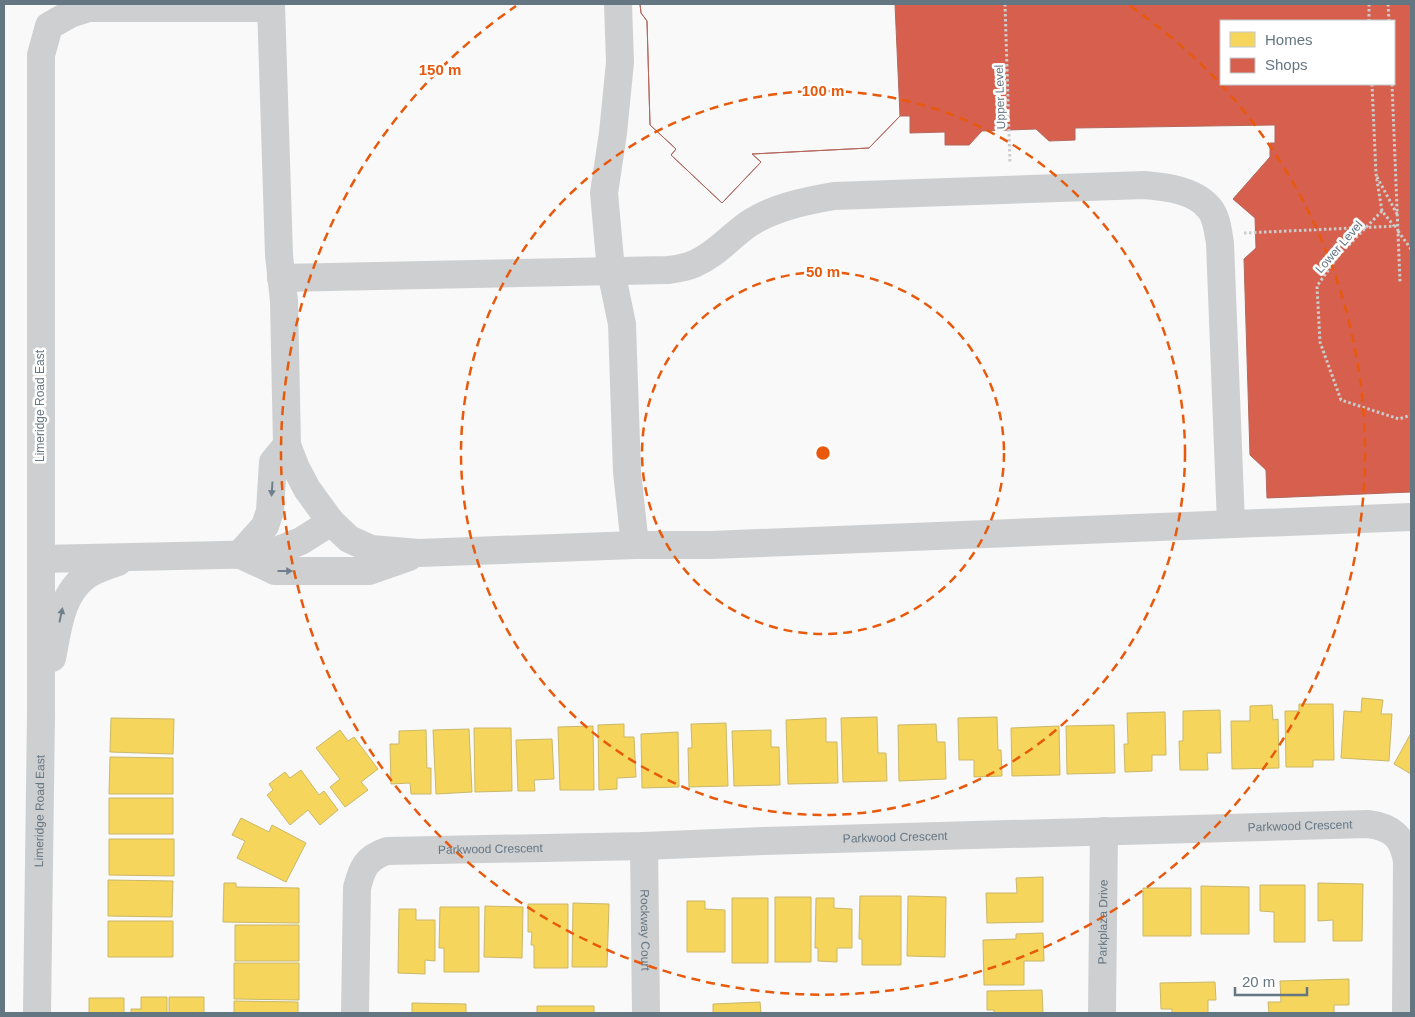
<svg xmlns="http://www.w3.org/2000/svg" width="1415" height="1017" viewBox="0 0 1415 1017" font-family="Helvetica,sans-serif">
<style>
.homes{fill:#f6d55c;stroke:#cab868}
.shops{fill:#d6604d;stroke:#b4675d;fill-rule:evenodd}
.lines{fill:none;stroke-linecap:round;stroke-linejoin:round}
.path{stroke:#cbcccd;stroke-width:3;stroke-dasharray:2.5 2.5;stroke-linecap:butt}
.minor{stroke:#cecfd0;stroke-width:28}
.oneway{fill:#707f8b}
.ring{fill:none;stroke:#e8590c;stroke-width:2.5;stroke-dasharray:9 6}
.labels{text-anchor:middle;dominant-baseline:central;stroke-width:5;stroke-linejoin:round;paint-order:stroke}
.street-label{font-size:12px;fill:#657683;stroke:#fff}
.centre{fill:#e8590c;stroke:#fff;stroke-width:2.5}
.ring-label{font-size:15px;text-anchor:middle;font-weight:bold;fill:#e8590c;stroke:#fff;stroke-width:5;stroke-linejoin:round;paint-order:stroke}
</style>
<rect width="100%" height="100%" fill="#f9f9f9"/>
<!-- homes -->
<path class="homes" d="M1362,698L1383,700L1381,714H1392L1389,761L1341,758L1344,711L1361,712Z
M1299,704H1333L1334,760H1313V767H1286L1285,711H1299Z
M1272,705L1273,720L1278,719L1279,768L1232,769L1231,721H1250V706Z
M1220,710L1221,753H1207L1208,770H1180L1179,741H1183V711Z
M1165,712L1166,755H1152V771L1125,772L1124,744H1128L1127,713Z
M877,717L878,753H886L887,781L843,782L841,718Z
M997,717L998,750H1001L1002,776L974,777V760H959L958,718Z
M111,718L174,719L173,754L110,752Z
M826,718V742H837L838,783L788,784L786,720Z
M726,723L728,786L689,787L688,748H692L691,724Z
M624,724V737H634L636,777L617,778V789L599,790L598,725Z
M936,724L937,742H945L946,779L899,781L898,725Z
M1114,725L1115,773L1067,774L1066,726Z
M593,726L594,790H560L558,727Z
M1059,726L1060,775L1012,776L1011,728Z
M474,728H511L512,791L475,792Z
M469,729L472,792L436,794L433,730Z
M340,730L348,741L354,737L378,769L361,782L368,790L345,807L330,787L340,779L316,748Z
M426,730L427,768H431V794H411L410,783L391,784L390,744H399V731Z
M771,730V747H779L780,785L734,786L732,731Z
M678,732L679,787L642,788L641,734Z
M1411,733V774L1394,764Z
M552,739L554,779L534,780L535,791H518L516,740Z
M110,757L173,758V794H109Z
M301,770L319,795L324,791L338,810L320,825L308,810L290,825L267,795L273,790L269,784L285,772L290,778Z
M109,798H173V834H109Z
M241,818L269,832L272,825L306,843L286,882L237,858L245,841L232,835Z
M109,839H174V876L109,875Z
M1043,877V922L987,923L986,893H1017L1016,878Z
M108,880L173,881L172,917L108,916Z
M224,883H236V887L299,888V923L223,922Z
M1318,883L1363,884L1362,941H1333V920L1318,921Z
M1260,885H1305V942H1274V912L1260,911Z
M1201,886L1249,887V934H1201Z
M1143,888H1191V936H1143Z
M860,896H901V965H862V939H859Z
M908,896L946,897L945,957L907,956Z
M775,897H811V962H775Z
M732,898H768V963H732Z
M816,898H834V908L852,909V948H837V962L818,961V948H815Z
M687,901H705V909L725,910V952H687Z
M573,903L609,904L607,967H572Z
M528,904H568V968H534V945H531L532,932H528Z
M485,906L523,907L522,958L484,957Z
M440,907H479V972H444V948H439Z
M399,909H416V920H435V961L425,960V974L398,973Z
M108,921H173V957H108Z
M235,925H299V961H235Z
M1043,933L1044,961H1024V985H984L983,940L1016,939V934Z
M234,963H299V1000L234,999Z
M1349,979V1005H1334V1013H1269L1268,1002H1281L1280,981Z
M1215,982L1216,1000H1208V1013H1172V1009H1161L1160,983Z
M1042,990L1043,1013H994V1010H987V991Z
M141,997H167V1013H131V1009H141Z
M169,997H204V1013H169Z
M89,998H124V1013H89Z
M234,1001L298,1002V1013H234Z
M760,1002L761,1013H713V1004Z
M412,1003L466,1004V1013H412Z
M537,1006H594V1013H537Z"/>
<!-- shops -->
<path class="shops" d="M640,4H1411V492L1267,498L1266,470L1250,455L1244,259L1256,248L1255,218L1233,199L1270,157V143H1275V125L1075,128V140L1049,141L1036,129L982,131L969,145H945V132L910,133V116H900L869,148L752,154L761,162L722,203L671,155L676,149L650,125L647,21L641,13ZM1221,21H1394V84H1221Z
M640,4H895L900,116L869,148L752,154L761,162L722,203L671,155L676,149L650,125L647,21L641,13Z"/>
<g class="lines">
<!-- path -->
<path class="path" d="M1005,4L1010,164
M1369,4V21
M1388,4L1389,21
M1372,84L1376,174L1382,211L1394,226
M1392,84L1400,282
M1377,177L1397,214
M1382,211L1339,255L1317,286L1320,342L1341,400L1399,419L1411,415
M1398,231L1411,249
M1244,233L1398,226"/>
<!-- minor -->
<g class="minor">
<path d="M271,4L279,255L284,301L287,445L296,468L307,489L331,522L349,539L371,549L419,553L635,545H711L1411,517"/>
<path d="M618,4L620,62L613,133L604,193L611,271L622,324L627,472L635,545"/>
<path d="M281,278L668,270C677,269 687,267 694,264C715,255 729,238 747,225C771,208 805,201 834,196L1144,185C1167,187 1195,190 1210,209C1217,218 1218,232 1220,243L1231,524"/>
<path d="M239,555L265,526L270,511L273,462L287,445"/>
<path d="M243,556L275,571H369L409,557"/>
<path d="M41,559L268,554L301,541L331,522"/>
<path d="M52,658C58,630 60,595 86,576C95,569 107,566 118,562"/>
<path id="s1" d="M644,846L646,1013"/>
<path id="s2" d="M37,1013L41,714V55L49,26L70,14L89,8H271"/>
<path id="s3" d="M355,1013L357,888C362,868 366,858 387,851L644,846L764,841L1368,824C1392,827 1403,837 1407,861L1406,1013"/>
<path id="s4" d="M1102,1013L1104,831"/>
</g>
</g>
<!-- one-way arrows -->
<defs><path id="oneway-solid" d="M-6-.8H1V-3.2L6.5 0L1 3.2V.8H-6Z" transform="scale(1.25)"/></defs>
<g class="oneway">
<use href="#oneway-solid" transform="translate(272 489) rotate(94)"/>
<use href="#oneway-solid" transform="translate(285 571)"/>
<use href="#oneway-solid" transform="translate(61 615) rotate(-78)"/>
</g>
<!-- distance rings -->
<g class="ring">
<circle cx="823" cy="453" r="181"/>
<circle cx="823" cy="453" r="362"/>
<path d="M1130 6A542 542 0 1 1 516 6"/>
</g>
<g class="labels">
<!-- street labels -->
<g class="street-label">
<text transform="translate(1000 97) rotate(-92)">Upper Level</text>
<text transform="translate(1339 247) rotate(-49)">Lower Level</text>
<text transform="translate(40 406) rotate(-90)">Limeridge Road East</text>
<text stroke="none"><textPath href="#s2" startOffset="202">Limeridge Road East</textPath></text>
<text stroke="none"><textPath href="#s3" startOffset="1089">Parkwood Crescent</textPath></text>
<text stroke="none"><textPath href="#s3" startOffset="684">Parkwood Crescent</textPath></text>
<text stroke="none"><textPath href="#s3" startOffset="279">Parkwood Crescent</textPath></text>
<text stroke="none"><textPath href="#s4" startOffset="91">Parkplaza Drive</textPath></text>
<text stroke="none"><textPath href="#s1" startOffset="84">Rockway Court</textPath></text>
</g>
</g>
<circle cx="823" cy="453" r="8" class="centre"/>
<g class="ring-label">
<text x="440" y="75">150 m</text>
<text x="823" y="96">100 m</text>
<text x="823" y="277">50 m</text>
</g>
<!-- border -->
<rect width="1415" height="1017" fill="none" stroke="#657683" stroke-width="10"/>
<!-- legend -->
<rect x="1220" y="20" width="175" height="65" fill="#ffffff" stroke="#c1c8cd"/>
<rect x="1230" y="32" width="25" height="15" fill="#f6d55c" stroke="#c1c8cd"/>
<text x="1265" y="45" font-size="15" fill="#657683">Homes</text>
<rect x="1230" y="58" width="25" height="15" fill="#d6604d" stroke="#c1c8cd"/>
<text x="1265" y="70" font-size="15" fill="#657683">Shops</text>
<!-- scale -->
<path d="M1235 987v8h72v-8" fill="none" stroke="#657683" stroke-width="2.5"/>
<text x="1242" y="987" font-size="15" fill="#657683" stroke="#ffffff" stroke-width="4" paint-order="stroke">20 m</text>
</svg>
